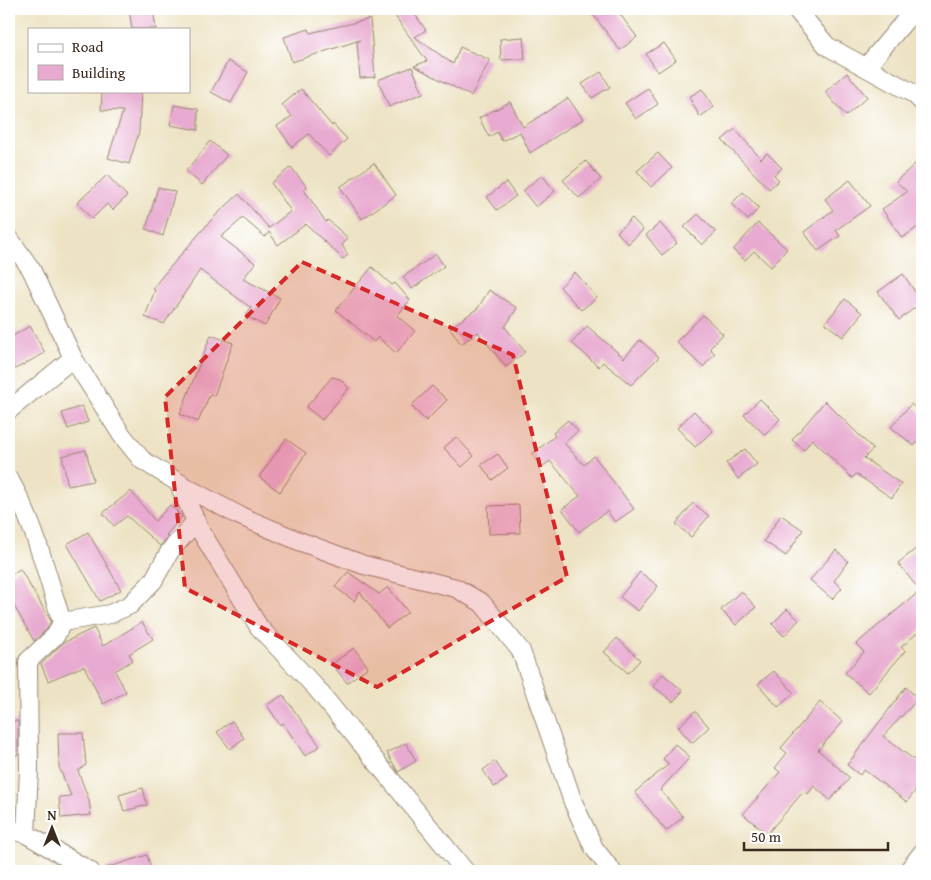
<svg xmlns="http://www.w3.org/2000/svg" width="931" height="880" viewBox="0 0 931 880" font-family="'Gentium Book Plus',serif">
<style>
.building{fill:#e8aad0}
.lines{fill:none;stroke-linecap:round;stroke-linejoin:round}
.minor-casing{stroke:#948671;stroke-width:20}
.minor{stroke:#fff;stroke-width:18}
.marked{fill:#d62828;fill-opacity:0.2;stroke:#d62828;stroke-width:4;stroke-dasharray:10 6;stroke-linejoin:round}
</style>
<rect width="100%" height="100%" fill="#fff"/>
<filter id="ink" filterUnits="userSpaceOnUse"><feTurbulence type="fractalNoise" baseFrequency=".02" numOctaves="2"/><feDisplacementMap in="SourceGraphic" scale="10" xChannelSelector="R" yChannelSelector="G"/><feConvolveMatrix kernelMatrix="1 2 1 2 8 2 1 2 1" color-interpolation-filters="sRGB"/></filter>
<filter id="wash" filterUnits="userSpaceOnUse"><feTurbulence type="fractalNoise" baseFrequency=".0096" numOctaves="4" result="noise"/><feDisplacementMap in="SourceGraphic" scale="20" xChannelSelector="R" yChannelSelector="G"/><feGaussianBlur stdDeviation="1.12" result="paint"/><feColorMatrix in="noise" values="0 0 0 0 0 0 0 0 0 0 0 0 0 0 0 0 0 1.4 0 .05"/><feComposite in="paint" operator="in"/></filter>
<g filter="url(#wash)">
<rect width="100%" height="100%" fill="#ede3c4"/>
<g id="blocks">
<!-- building -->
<path class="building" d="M129,9H153L156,29H132Z
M390,9H411L426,30L415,37L453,64L460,47L490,60L471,96L414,66L427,61Z
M589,9H616L637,37L620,50Z
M370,19L375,77L360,78L357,42L360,40L292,62L284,37L309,29L310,33Z
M523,37L525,59L501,60L500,39Z
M664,43L676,60L658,72L646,54Z
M228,61L248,72L231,103L211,92Z
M412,67L423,93L389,107L378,80Z
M601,72L610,87L592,98L582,84Z
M847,73L867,97L846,116L825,92Z
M648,88L658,104L636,119L625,103Z
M301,89L332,126L333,124L347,139L329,156L309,134L292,147L277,126L292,116L282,105Z
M702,89L714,107L700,117L689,97Z
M102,91H141L139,132L129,164L108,158L123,111L101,110Z
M568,98L583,119L530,153L520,132L502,141L497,132L489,137L479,118L510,102L523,127Z
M174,105L198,109V130L170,125Z
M735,129L761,159L767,153L782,168L774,175L779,180L769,189L722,140Z
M210,141L227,155L202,185L186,171Z
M658,153L672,168L651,187L637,171Z
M922,158V224L902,238L882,209L907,192L896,181Z
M586,161L601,179L579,198L563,180Z
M374,163L396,195L362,219L340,187Z
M291,167L307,187L304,190L326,222L328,220L348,238L342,245L348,255L343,259L306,224L278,245L269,232L265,237L243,218L221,237L255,263L243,279L280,298L265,326L246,316L251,308L200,270L164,324L145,317L155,290L153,289L159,280L213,218L239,194L269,228L291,211L271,183Z
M107,175L127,196L113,210L107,204L92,219L77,203Z
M542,175L555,191L536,207L523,191Z
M850,180L870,206L836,230L840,236L818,251L804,232L833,210L825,199Z
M506,182L516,196L497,210L487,197Z
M158,187L175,192L163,236L146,229Z
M743,192L759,208L748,220L731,204Z
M698,214L716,232L702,245L684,227Z
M632,218L643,230L628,244L617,232Z
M660,223L677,243L662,255L646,235Z
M758,223L787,249L771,267L754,251L745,260L733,250Z
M436,254L444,266L412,289L403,277Z
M372,267L392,285L395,283L410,300L397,316L415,331L396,353L378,337L374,342L336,310Z
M575,272L597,298L581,310L560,287Z
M903,274L922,302L899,320L878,292Z
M489,290L517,308L505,327L525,352L506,367L478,332L461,344L450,328L478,308Z
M845,299L862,313L843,337L825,323Z
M703,315L723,334L710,348L715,354L703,367L676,342Z
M30,326L45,353L15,369L9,357V338Z
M587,326L624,358L640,340L659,357L631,385L603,362L599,367L572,343Z
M211,335L233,343L214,396L210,394L198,422L180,414Z
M332,377L340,379L349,388L322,420L306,407Z
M432,386L447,400L426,421L411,406Z
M760,399L780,419L765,435L744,415Z
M825,401L873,449L864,458L901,484L892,498L856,474L852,478L812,439L804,450L792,440Z
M911,404L922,414V437L914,446L891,427Z
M82,406L88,422L68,429L62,413Z
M694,411L713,431L695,447L677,428Z
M568,420L578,431L564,443L584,465L594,456L634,509L615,522L607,511L579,532L562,509L580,496L550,461L542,467L532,454L555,436L553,433Z
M456,437L474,456L462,467L444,448Z
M286,439L306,453L280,492L259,477Z
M745,449L757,464L738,479L726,463Z
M86,450L93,481L68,486L62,456Z
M498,454L508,468L492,480L481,465Z
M131,491L155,521L170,505L182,517L166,535L168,537L160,546L127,516L114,526L103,513Z
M693,503L709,516L691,537L676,524Z
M519,505L520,533L489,534L488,506Z
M781,515L803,530L786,556L764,541Z
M88,532L121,590L100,601L67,544Z
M922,544V629L901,647L905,651L869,693L845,673L864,652L856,644L920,591L898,563Z
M836,550L848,561L834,581L842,588L832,599L810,580Z
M20,569L51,621L47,629L34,641L9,597V576Z
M348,572L379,594L388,587L408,612L387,628L360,592L354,601L335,587Z
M640,572L658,586L638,611L620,597Z
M741,591L756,607L736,625L721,610Z
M787,609L799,620L784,636L772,624Z
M142,622L153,639L129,654L133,660L115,671L126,692L103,704L84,666L48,681L41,664L63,643L94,628L103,646Z
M617,638L640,660L628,673L604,652Z
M354,648L368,667L347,683L332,664Z
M774,671L794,693L778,707L758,684Z
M663,674L683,691L673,702L653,686Z
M906,687L918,699L883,736L922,766V781L907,802L864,770L860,775L847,765Z
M283,695L320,746L305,756L283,723L280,725L267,705Z
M820,702L843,722L818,750L850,778L830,800L814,786L808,794L804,791L767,834L743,814L780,772L775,768L787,753L781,748Z
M695,711L709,727L692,743L678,727Z
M9,721H18V755H9Z
M232,721L244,738L230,749L217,732Z
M58,733H83L86,765L78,771L89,800L91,815L61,818L59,797L71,796L59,767Z
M406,743L416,761L398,772L387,753Z
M675,744L690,757L660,790L683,817L666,831L635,792L669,764L663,759Z
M495,761L507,779L494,787L483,770Z
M143,788L147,805L124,811L119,795Z
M147,855L152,871H107L106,868Z"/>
</g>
</g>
<g filter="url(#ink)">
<use href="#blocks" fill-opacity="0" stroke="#948671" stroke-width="1"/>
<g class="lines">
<!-- minor casing -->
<g class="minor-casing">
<path id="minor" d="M796,9L827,46L914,94L922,102
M867,66L915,9
M9,238L31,269L73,358L121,434L142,460L189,489L238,515L299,541L364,565L456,588L482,603L521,651L573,802L594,848L612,871
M9,410L73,358
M9,479C35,523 46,573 62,622L56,635L28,661L29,770L26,834
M178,482L200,530L259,627L317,689L465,871
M62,622L110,614L130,605L153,581L170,551L196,521
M9,829L26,834L90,871
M908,871L922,853"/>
</g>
<!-- minor -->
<use href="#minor" class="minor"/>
</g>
</g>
<!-- marked area -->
<path class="marked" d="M302,262L513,355L567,577L377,687L185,588L165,397Z"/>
<!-- margin -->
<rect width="931" height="880" fill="none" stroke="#fff" stroke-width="30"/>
<!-- legend -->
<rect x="28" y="28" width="162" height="65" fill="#ffffff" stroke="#b1aaa5"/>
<rect x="38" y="44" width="25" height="8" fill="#ffffff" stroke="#b1aaa5"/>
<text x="72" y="52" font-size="15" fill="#3b2a1e">Road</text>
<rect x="38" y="65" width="25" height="15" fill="#e8aad0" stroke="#b1aaa5"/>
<text x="72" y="78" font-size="15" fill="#3b2a1e">Building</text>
<!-- north arrow -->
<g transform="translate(52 828)" stroke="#ffffff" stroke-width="4" paint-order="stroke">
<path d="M0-4L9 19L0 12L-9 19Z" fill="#3b2a1e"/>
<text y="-8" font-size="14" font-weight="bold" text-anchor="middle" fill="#3b2a1e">N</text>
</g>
<!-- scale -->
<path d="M744 842v8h144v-8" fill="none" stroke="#3b2a1e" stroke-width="2.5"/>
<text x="751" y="842" font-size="15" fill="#3b2a1e" stroke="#ffffff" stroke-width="4" paint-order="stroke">50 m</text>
</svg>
